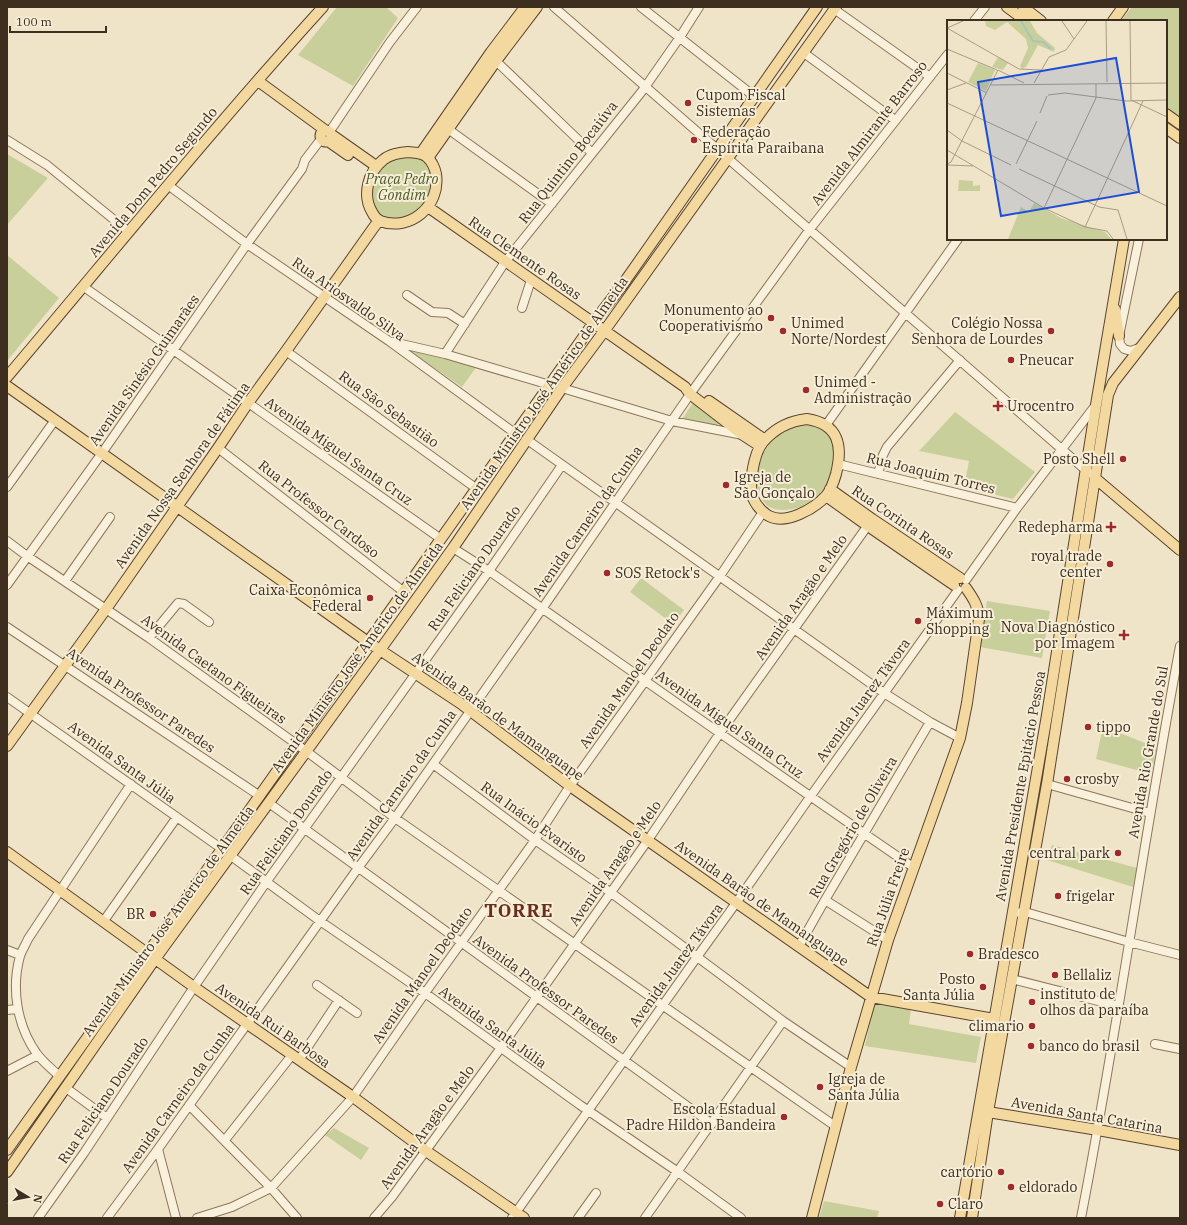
<svg xmlns="http://www.w3.org/2000/svg" width="1187" height="1225" viewBox="0 0 1187 1225" font-family="'IBM Plex Serif',serif">
<style>
.green{fill:#c9cf9b}
.lines{fill:none;stroke-linecap:round;stroke-linejoin:round}
.minor-casing{stroke:#8d765c;stroke-width:10}
.major-casing{stroke:#5b4430;stroke-width:12}
.minor{stroke:#faf1dc;stroke-width:8}
.major{stroke:#f3d9a0;stroke-width:10}
.poi-dot{fill:#9e2a2b;stroke:#f7eed8;stroke-width:1.5}
.labels{text-anchor:middle;dominant-baseline:central;stroke-width:4;stroke-linejoin:round;paint-order:stroke}
.poi-label{font-size:14px;fill:#3d2e20;stroke:#f7eed8;text-anchor:start}
.street-label{font-size:14px;fill:#3d2e20;stroke:#f7eed8}
.park-label{font-size:14px;font-style:italic;fill:#4d5a26;stroke:#f7eed8}
.district-label{font-size:18px;font-weight:bold;letter-spacing:1px;fill:#6b2e1e;stroke:#f7eed8}
.inset-river{fill:none;stroke:#a9c4bc;stroke-width:2}
.inset-road{fill:none;stroke:#a89b85;stroke-width:1}
.view{fill:#1d4ed8;fill-opacity:0.15;stroke:#1d4ed8;stroke-width:2}
.inset-edge{fill:none;stroke:#3d2e20;stroke-width:2}
</style>
<rect width="100%" height="100%" fill="#f0e4c8"/>
<!-- green -->
<path class="green" d="M337,7H386L398,18L353,86L298,55Z
M1132,7H1180V118L1166,107V21H1121Z
M7,154L48,178L7,225Z
M395,155C402,156 411,154 417,156C431,162 434,188 428,200C423,212 406,223 393,222C390,221 385,218 382,216C365,207 373,176 383,164C386,160 391,158 395,155Z
M7,255L59,298L7,361Z
M403,346L477,366L462,387Z
M694,401L719,422L718,425L715,426L683,418Z
M955,412L1035,472L1013,499L964,487L969,461L919,451Z
M806,422C812,424 819,425 824,427C832,432 836,455 834,464C833,469 824,491 821,495C810,508 771,519 762,499C761,494 758,489 757,485C752,465 772,435 788,426C793,424 801,423 806,422Z
M641,578L684,610L673,624L630,592Z
M987,601L1050,611L1042,658L980,647Z
M1103,726L1157,748L1151,774L1096,759Z
M1052,845L1137,868L1133,887L1047,860Z
M874,1004L911,1009L909,1024L981,1037L976,1063L865,1046Z
M334,1128L369,1148L361,1160L325,1135Z
M824,1201L879,1211L877,1218H819Z"/>
<g class="lines">
<!-- minor casing -->
<g class="minor-casing">
<path id="minor" d="M554,7L1089,473
M641,7L755,97
M834,9L930,77
M974,21L985,7
M804,53L895,120
M496,61L592,153
M448,129L552,204
M330,131L390,42L417,7
M7,140L47,165L129,232
M168,185L247,244L389,341L516,434
M1139,239L1119,336L1120,344L1124,349L1131,351L1139,348
M84,287L441,539
M407,295L432,312L448,313L465,324
M522,308L531,280
M393,342L445,354L550,385
M286,351L477,489
M445,354L505,262L643,90L680,37L699,7
M562,388L672,421L743,435
M826,425L958,239
M526,439L884,693L930,722L960,738
M218,448L404,592
M838,464L1017,508
M878,474L883,455L887,447L960,360
M7,487L55,420
M7,541L27,556L149,638L306,751L395,818L835,1126
M453,548L489,571C630,670 771,770 913,867
M966,580L1017,508L1095,406
M65,581L110,517
M7,585L102,453L247,244L302,169L305,160L321,139
M7,627L260,796
M149,638L178,603L184,604L209,622
M7,697L222,849
M433,764L535,840L610,892L783,1021L851,1067
M1047,784L1150,813
M269,803L712,1124
M231,856L320,921L425,993L580,1105L678,1172L741,1218
M825,900L888,940
M1013,913L1025,912L1129,942L1180,955
M103,922L177,817
M799,946L825,900L930,722
M7,950L20,955
M1012,979L1118,1006
M317,985L357,1013
M7,1010L17,1009
M1155,1044L1180,1049
M299,1060L339,1000
M7,1071L38,1055
M59,1076C52,1069 43,1062 37,1054C17,1026 11,989 20,956C22,950 26,944 28,939L131,784
M66,1088L107,1118
M189,1105L271,1188L297,1218
M225,1140L292,1055
M158,1149L176,1218
M38,1218L84,1153L194,987L267,881L489,571L562,465
M107,1218L158,1149L358,868L395,818L542,609L693,390L810,229L948,54
M197,1218L232,1207L271,1188L353,1097L425,993L535,840L570,786L720,576L763,512
M374,1218L392,1197L500,1049L648,840L720,733L871,521
M512,1218L697,957L736,903L810,797L958,590
M578,1218L596,1193
M645,1218L783,1021
M1081,1218C1118,1028 1144,836 1180,646"/>
</g>
<!-- major casing -->
<g class="major-casing">
<path id="major" d="M1007,7L1026,21
M1023,7L1041,21
M1113,21L1123,7
M258,81L325,130
M1166,114L1180,124
M1166,128L1180,138
M320.5 136a5.5 5.5 0 1 1 11 0a5.5 5.5 0 1 1-11 0Z
M332,135L376,166
M328,141L348,155
M408,152C415,153 423,152 428,158C432,162 435,169 436,174C441,206 410,232 380,221C376,219 374,216 372,212C362,195 368,172 383,160C390,154 399,153 408,152Z
M421,153L491,52L525,7
M428,158L496,61L537,7
M428,207L685,387L690,394L743,435L760,446
M1115,309L1119,336
M7,377C112,253 214,127 323,7
M7,386L368,642L460,703L570,786L871,997L994,1019
M709,401L765,440
M807,419C839,424 843,446 836,474C834,481 831,490 826,496C814,509 786,525 769,516C762,512 756,505 753,498C748,485 754,453 763,442C775,428 789,421 807,419Z
M1095,478L1180,550
M830,489L872,519L960,578
M826,496L868,526L954,585
M7,746L106,609L218,448L248,403L286,351L379,220
M7,852L194,987L353,1097L426,1151L524,1218
M988,1112L1098,1130L1180,1145
M7,1150L222,849L594,322L623,284L817,7
M7,1172L155,959L380,650L453,548L562,388L605,330L836,7
M812,1218L851,1067L888,940L960,738L967,703L979,619C979,607 973,598 966,588
M960,1218L1047,715L1096,405L1124,239
M972,1218L988,1112L1047,784L1108,395L1113,383L1180,297"/>
</g>
<!-- minor -->
<use href="#minor" class="minor"/>
<!-- major -->
<use href="#major" class="major"/>
</g>
<!-- markers -->
<g class="poi-dot">
<circle cx="688" cy="103" r="4"/>
<circle cx="694" cy="140" r="4"/>
<circle cx="771" cy="318" r="4"/>
<circle cx="783" cy="331" r="4"/>
<circle cx="1051" cy="331" r="4"/>
<circle cx="1011" cy="360" r="4"/>
<circle cx="806" cy="390" r="4"/>
<path d="M996 400h4v4h4v4h-4v4h-4v-4h-4v-4h4z"/>
<circle cx="1123" cy="459" r="4"/>
<circle cx="726" cy="485" r="4"/>
<path d="M1109 521h4v4h4v4h-4v4h-4v-4h-4v-4h4z"/>
<circle cx="1110" cy="564" r="4"/>
<circle cx="607" cy="573" r="4"/>
<circle cx="370" cy="598" r="4"/>
<circle cx="918" cy="621" r="4"/>
<path d="M1122 629h4v4h4v4h-4v4h-4v-4h-4v-4h4z"/>
<circle cx="1088" cy="727" r="4"/>
<circle cx="1067" cy="779" r="4"/>
<circle cx="1118" cy="853" r="4"/>
<circle cx="1058" cy="896" r="4"/>
<circle cx="153" cy="914" r="4"/>
<circle cx="970" cy="954" r="4"/>
<circle cx="1055" cy="975" r="4"/>
<circle cx="983" cy="987" r="4"/>
<circle cx="1032" cy="1002" r="4"/>
<circle cx="1032" cy="1026" r="4"/>
<circle cx="1031" cy="1046" r="4"/>
<circle cx="820" cy="1087" r="4"/>
<circle cx="784" cy="1117" r="4"/>
<circle cx="1001" cy="1172" r="4"/>
<circle cx="1011" cy="1187" r="4"/>
<circle cx="940" cy="1204" r="4"/>
</g>
<g class="labels">
<!-- poi labels -->
<g class="poi-label">
<text x="696" y="95">Cupom Fiscal<tspan x="696" dy="16">Sistemas</tspan></text>
<text x="702" y="132">Federação<tspan x="702" dy="16">Espírita Paraibana</tspan></text>
<text x="763" y="310" text-anchor="end">Monumento ao<tspan x="763" dy="16">Cooperativismo</tspan></text>
<text x="791" y="323">Unimed<tspan x="791" dy="16">Norte/Nordest</tspan></text>
<text x="1043" y="323" text-anchor="end">Colégio Nossa<tspan x="1043" dy="16">Senhora de Lourdes</tspan></text>
<text x="1019" y="360">Pneucar</text>
<text x="814" y="382">Unimed -<tspan x="814" dy="16">Administração</tspan></text>
<text x="1007" y="406">Urocentro</text>
<text x="1115" y="459" text-anchor="end">Posto Shell</text>
<text x="734" y="477">Igreja de<tspan x="734" dy="16">São Gonçalo</tspan></text>
<text x="1103" y="527" text-anchor="end">Redepharma</text>
<text x="1102" y="556" text-anchor="end">royal trade<tspan x="1102" dy="16">center</tspan></text>
<text x="615" y="573">SOS Retock's</text>
<text x="362" y="590" text-anchor="end">Caixa Econômica<tspan x="362" dy="16">Federal</tspan></text>
<text x="926" y="613">Máximum<tspan x="926" dy="16">Shopping</tspan></text>
<text x="1115" y="627" text-anchor="end">Nova Diagnóstico<tspan x="1115" dy="16">por Imagem</tspan></text>
<text x="1096" y="727">tippo</text>
<text x="1075" y="779">crosby</text>
<text x="1110" y="853" text-anchor="end">central park</text>
<text x="1066" y="896">frigelar</text>
<text x="145" y="914" text-anchor="end">BR</text>
<text x="978" y="954">Bradesco</text>
<text x="1063" y="975">Bellaliz</text>
<text x="975" y="979" text-anchor="end">Posto<tspan x="975" dy="16">Santa Júlia</tspan></text>
<text x="1040" y="994">instituto de<tspan x="1040" dy="16">olhos da paraíba</tspan></text>
<text x="1024" y="1026" text-anchor="end">climario</text>
<text x="1039" y="1046">banco do brasil</text>
<text x="828" y="1079">Igreja de<tspan x="828" dy="16">Santa Júlia</tspan></text>
<text x="776" y="1109" text-anchor="end">Escola Estadual<tspan x="776" dy="16">Padre Hildon Bandeira</tspan></text>
<text x="993" y="1172" text-anchor="end">cartório</text>
<text x="1019" y="1187">eldorado</text>
<text x="948" y="1204">Claro</text>
</g>
<!-- street labels -->
<g class="street-label">
<text transform="translate(869 133) rotate(-52)">Avenida Almirante Barroso</text>
<text transform="translate(568 162) rotate(-52)">Rua Quintino Bocaiúva</text>
<text transform="translate(153 182) rotate(-50)">Avenida Dom Pedro Segundo</text>
<text transform="translate(525 258) rotate(35)">Rua Clemente Rosas</text>
<text transform="translate(349 299) rotate(35)">Rua Ariosvaldo Silva</text>
<text transform="translate(144 370) rotate(-55)">Avenida Sinésio Guimarães</text>
<text transform="translate(544 393) rotate(-55)">Avenida Ministro José Américo de Almeida</text>
<text transform="translate(389 409) rotate(36)">Rua São Sebastião</text>
<text transform="translate(339 451) rotate(35)">Avenida Miguel Santa Cruz</text>
<text transform="translate(931 473) rotate(14)">Rua Joaquim Torres</text>
<text transform="translate(182 475) rotate(-55)">Avenida Nossa Senhora de Fátima</text>
<text transform="translate(319 509) rotate(38)">Rua Professor Cardoso</text>
<text transform="translate(587 521) rotate(-55)">Avenida Carneiro da Cunha</text>
<text transform="translate(903 522) rotate(34)">Rua Corinta Rosas</text>
<text transform="translate(474 568) rotate(-55)">Rua Feliciano Dourado</text>
<text transform="translate(801 597) rotate(-55)">Avenida Aragão e Melo</text>
<text transform="translate(357 657) rotate(-54)">Avenida Ministro José Américo de Almeida</text>
<text transform="translate(214 669) rotate(36)">Avenida Caetano Figueiras</text>
<text transform="translate(629 680) rotate(-55)">Avenida Manoel Deodato</text>
<text transform="translate(141 700) rotate(34)">Avenida Professor Paredes</text>
<text transform="translate(863 700) rotate(-54)">Avenida Juarez Távora</text>
<text transform="translate(498 716) rotate(36)">Avenida Barão de Mamanguape</text>
<text transform="translate(730 724) rotate(35)">Avenida Miguel Santa Cruz</text>
<text transform="translate(1148 752) rotate(-80)">Avenida Rio Grande do Sul</text>
<text transform="translate(122 762) rotate(36)">Avenida Santa Júlia</text>
<text transform="translate(401 785) rotate(-55)">Avenida Carneiro da Cunha</text>
<text transform="translate(1020 786) rotate(-80)">Avenida Presidente Epitácio Pessoa</text>
<text transform="translate(534 822) rotate(36)">Rua Inácio Evaristo</text>
<text transform="translate(853 827) rotate(-60)">Rua Gregório de Oliveira</text>
<text transform="translate(286 832) rotate(-55)">Rua Feliciano Dourado</text>
<text transform="translate(615 863) rotate(-55)">Avenida Aragão e Melo</text>
<text transform="translate(888 897) rotate(-71)">Rua Júlia Freire</text>
<text transform="translate(762 903) rotate(35)">Avenida Barão de Mamanguape</text>
<text transform="translate(168 921) rotate(-54)">Avenida Ministro José Américo de Almeida</text>
<text transform="translate(676 965) rotate(-54)">Avenida Juarez Távora</text>
<text transform="translate(422 975) rotate(-55)">Avenida Manoel Deodato</text>
<text transform="translate(546 989) rotate(36)">Avenida Professor Paredes</text>
<text transform="translate(273 1025) rotate(35)">Avenida Rui Barbosa</text>
<text transform="translate(493 1027) rotate(36)">Avenida Santa Júlia</text>
<text transform="translate(178 1098) rotate(-54)">Avenida Carneiro da Cunha</text>
<text transform="translate(103 1100) rotate(-56)">Rua Feliciano Dourado</text>
<text transform="translate(1087 1115) rotate(10)">Avenida Santa Catarina</text>
<text transform="translate(427 1127) rotate(-54)">Avenida Aragão e Melo</text>
</g>
<!-- park labels -->
<g class="park-label">
<text x="402" y="179">Praça Pedro<tspan x="402" dy="16">Gondim</tspan></text>
</g>
<!-- district labels -->
<g class="district-label">
<text x="519" y="910">TORRE</text>
</g>
</g>
<!-- overview -->
<g transform="translate(947 20)">
<rect width="220" height="220" fill="#f0e4c8"/>
<path d="M38,1H83L90,13L108,28L107,32L91,25L79,47L75,49L73,46L81,28L79,19L60,2L48,10L39,6ZM51,37L61,43L56,50L45,47ZM31,43L48,50L39,71L21,62ZM12,160L26,161V166L33,165V171H11ZM87,183L114,198L158,212L164,219H61L74,187L82,192Z" fill="#c9cf9b"/>
<path class="inset-river" d="M74,1L86,21L96,22L104,29"/>
<path class="inset-road" d="M115,1L127,19M159,1L160,62M183,1L184,80L220,97M0,8L72,49L94,50M0,8L16,1M0,29L50,50M51,50L77,63M0,53L40,73M87,63L102,37L119,30L140,1M44,65L220,63M0,70L19,63M101,75L118,73L179,81L220,80M0,83L220,186M93,93L100,76M0,110L15,121L64,145M0,130L97,188L138,207L160,211L166,219M0,144L4,142L51,50M69,144L90,101M1,145L26,146M72,149L152,187L171,190L180,219M97,188L149,78V64M138,207L196,81"/>
<path class="view" d="M169,38L192,172L54,196L31,62Z"/>
<rect width="220" height="220" class="inset-edge"/>
</g>
<!-- border -->
<rect width="1187" height="1225" fill="none" stroke="#3d2e20" stroke-width="16"/>
<!-- north arrow -->
<g transform="translate(28 1197) rotate(100)" stroke="#f7eed8" stroke-width="3" paint-order="stroke">
<path d="M0-3L7 15L0 10L-7 15Z" fill="#3d2e20"/>
<text y="-6" font-size="11" font-weight="bold" text-anchor="middle" fill="#3d2e20">N</text>
</g>
<!-- scale -->
<path d="M10 26v6h96v-6" fill="none" stroke="#3d2e20" stroke-width="2"/>
<text x="16" y="26" font-size="12" fill="#3d2e20" stroke="#f7eed8" stroke-width="3" paint-order="stroke">100 m</text>
</svg>
